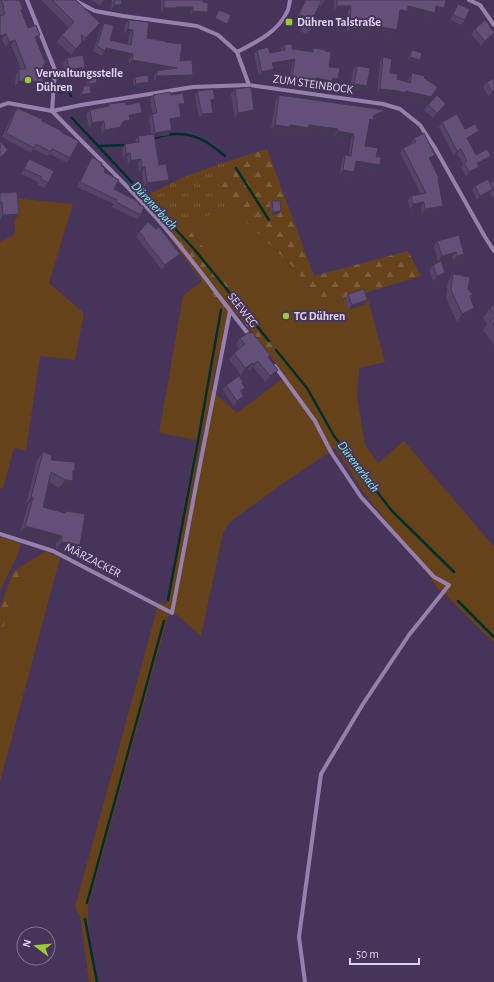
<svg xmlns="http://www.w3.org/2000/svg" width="494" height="982" viewBox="0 0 494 982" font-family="'Alegreya Sans',sans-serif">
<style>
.green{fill:#65421a;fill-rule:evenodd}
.forest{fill:url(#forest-firs)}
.park{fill:url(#park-tufts)}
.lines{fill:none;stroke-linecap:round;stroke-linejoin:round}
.stream{stroke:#002f2b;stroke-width:2.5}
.street{stroke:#9681ad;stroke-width:4}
.wall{fill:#554467}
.shaded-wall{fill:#453754}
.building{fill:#634f78;stroke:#453754}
.poi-dot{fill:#9acb34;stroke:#47345a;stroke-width:1.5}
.labels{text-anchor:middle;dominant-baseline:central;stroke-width:4;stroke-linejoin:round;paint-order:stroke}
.poi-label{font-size:12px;font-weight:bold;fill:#ded3eb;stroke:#47345a;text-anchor:start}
.street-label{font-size:12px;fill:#ded3eb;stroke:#47345a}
.water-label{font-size:13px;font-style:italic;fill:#78f4e7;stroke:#47345a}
</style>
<defs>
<pattern id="forest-firs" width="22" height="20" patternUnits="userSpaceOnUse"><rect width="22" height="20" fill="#65421a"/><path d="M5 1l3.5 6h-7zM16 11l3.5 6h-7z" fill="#7b5c3b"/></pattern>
<pattern id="park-tufts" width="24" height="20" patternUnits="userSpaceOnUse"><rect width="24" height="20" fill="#65421a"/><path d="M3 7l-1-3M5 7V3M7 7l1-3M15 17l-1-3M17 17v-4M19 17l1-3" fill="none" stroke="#7b5c3b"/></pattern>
</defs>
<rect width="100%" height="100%" fill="#47345a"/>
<!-- green -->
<path class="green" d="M12,198L73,204L49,283L84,313L75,360L40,356L26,451L14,448L3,488H0V242L15,234Z
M228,204L291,265L324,305L366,292L385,362L359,368L357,395L365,445L378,463L404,441L494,547V643L446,595L439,590L430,577L363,491L335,448L285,482L230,522L223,533L201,636L170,609L88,907C87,932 94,958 98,982H89L80,915L75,907L159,602L166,605L196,440L159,433L183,296L202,281L228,313L211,390L237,413L286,376L269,354L276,348L242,303L241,295L188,228ZM207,410L182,543L200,441Z
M0,537L21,543L18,554L0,591Z
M46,551L60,558L0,782V638L22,566Z"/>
<!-- forest -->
<path class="forest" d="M267,149L314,276L408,251L421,276L324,305L291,265L228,204L217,182L232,165L228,161Z
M188,228L241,295L242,303L276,348L269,354L234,310L228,313L202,281L173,242Z
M22,566L0,638V608L13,572Z"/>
<!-- park -->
<path class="park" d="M228,161L232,165L217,182L228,204L188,228L173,242L141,198L184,177Z"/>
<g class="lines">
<!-- stream -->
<path class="stream" d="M60,92H69L71,96
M72,118L194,249L269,341
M152,139C159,137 167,134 174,134C196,133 208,142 225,156
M99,146L126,145
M236,168L269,220
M276,350L307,388L334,436L392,511L454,572
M168,600L198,441L221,310
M458,601L494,637
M87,903L164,621
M85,919L97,982"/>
<!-- street -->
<path class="street" d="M27,0L55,70L52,111
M74,0L95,11L123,16L197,26L218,35L237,52L249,85
M469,0L480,5
M480,5L494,25
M237,52C256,42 277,33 287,12C289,9 289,4 290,0
M0,106L8,103L52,111L81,105L193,87L249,85L383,104L400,109L420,125L435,148L485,237L494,251
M52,111C85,145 119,177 151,212C187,251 217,295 250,336
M275,366L315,421L331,452L361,497L434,577L449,585L409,635L363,704L321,774L299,937L305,982
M0,534L53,551L172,613L198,475L230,311"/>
</g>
<!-- wall -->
<path class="wall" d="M0,0H19L23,9L21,11L28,28L36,40L44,68L43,82L40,87L15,86L16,74L19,69H21L11,45L6,47L2,39L0,14Z
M41,0H76L100,23L95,29L81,44H80L71,55L57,42L62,35L69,28Z
M92,0H104L100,6Z
M112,0H122L121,5L118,10H111Z
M161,0H203V2L208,12L205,16H190V12H174L173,13H161Z
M305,0H325L321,6L319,5L312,20L310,30L306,34L300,31L304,23L296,19Z
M334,0H446L440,13L435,12L431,18L407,11L404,16L399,15L394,35L370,30L368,34L347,33L348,11H334Z
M458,4L465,20L461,25L450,20L455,9Z
M129,20L147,38L165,42L180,61L193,75L189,79L154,81V76L157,71H161L129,65V59L103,53L102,56L93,51L101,28L104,23L110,40L128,44L129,34H124L125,24Z
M475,29L494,33L491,38L481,46L471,34Z
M284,45L292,49L311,52L313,48L325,51L329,67L338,79L335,84L331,83L330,85L314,83L312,85L289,82L292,63L273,67L274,69L271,73L259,76L254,54L257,50L270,53L281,51V50Z
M412,50L420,60L418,62L408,60L410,53Z
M383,57L390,73L397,79L408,82L409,78L412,73L424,78L428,102L403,96L402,98L395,96L377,94L380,62Z
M67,58L85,67L81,72L65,75L63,63Z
M357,66L363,91L350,88L353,70Z
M88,76L95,85L90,86L89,96L79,98L82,89L84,86L87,85L86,78Z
M135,77L147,84L134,86L133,79Z
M494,78V94L489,97L483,87L487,82Z
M235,89L251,115L235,118L231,94Z
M197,91L213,103H211L213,113L210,116L199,118L195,95Z
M153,95H171L185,104L182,108H180L178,121L170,123L169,135L155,137L159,165L169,180L165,184L144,187L142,172H139L138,164L128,165L127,157L123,158L122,149L125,144L135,143V141L138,136L151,134L149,118L152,114H153L150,99Z
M279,95L385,110L382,115L374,119V120L371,124H369L365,146L376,157L377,169L355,166L354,172L351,177L340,175L342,160L345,155L349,156L351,138L335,136V134L307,129L305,133L287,130L286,132L271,129L276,99Z
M109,104L126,105L138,117L130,119V120L127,125L121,126L116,132L102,134L101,126L89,128L86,114L90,110L108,107Z
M428,105L442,109L433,118L424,110Z
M17,108L61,132L70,158L67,163L50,154L48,156L33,149L31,153L2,137L14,112Z
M442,122L465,129L479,131L476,136L468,140L476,155L491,156L488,161L479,166L476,171L466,177L461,168L463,164L457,154L454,156L439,127Z
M414,138L432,159L430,160L439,178L438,179L443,206L440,210L422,214L421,207L410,209L408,201L411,196L421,194L400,153L403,148L411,144V143Z
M92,157L101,166L104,172L114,189L141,215L137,219L112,207L114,204L77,187L89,162Z
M29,159L48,183L44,188L37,184L38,182L21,174L26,164Z
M494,181V198L493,196L492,197L490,193L477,200L472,190L475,186L490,183Z
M0,193L14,221L0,222Z
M272,201L279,214L271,215L270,204Z
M139,232L176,258L162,270L141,243V242L136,237Z
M437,241L464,254L461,259L454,261L452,257L438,261L434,246Z
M433,265L445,273L442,278L433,281L429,270Z
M453,274L462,276L468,289L473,295L471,299L474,308L469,316L457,322L446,298L448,281Z
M348,294L364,305L348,310L344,299Z
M494,305V345L483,330L487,324L483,318L490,308Z
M240,338L270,355L269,357L274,376L265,382L253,367L249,371L248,369L241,375L229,359L234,353L239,349L236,344Z
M243,382L242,384V393L244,396L240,401L234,406L223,390L226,385Z
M43,452L51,460L73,474V481L67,489L59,488L49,482L43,507L65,513L66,511L74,552L57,549L56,548V544L20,533L28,505H26L37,460Z"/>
<!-- shaded-wall -->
<path class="shaded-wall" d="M125,0H149L145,5Z
M114,5H121L118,10H111Z
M337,6H351L348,11H334Z
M408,6L435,13L431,18L407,11L404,16L397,15L400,10Z
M436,6L444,8L440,13L433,11Z
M176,7H193L190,12H174L173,13H161L164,8Z
M193,11L208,12L205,16H190Z
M215,18L227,24L226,26L213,21Z
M371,25L397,30L394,35L370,30L368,34L347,33L350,28Z
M128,29L133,30L129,34H124Z
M494,33L491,38L481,46L485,41Z
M6,34L2,39L0,40V36Z
M40,35L37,40L35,37Z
M15,40L11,45L6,47L9,42Z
M82,42L77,49L71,55L76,49Z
M106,48L133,54L129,59L103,53Z
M410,57L420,60L418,62L408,60Z
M295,59L292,63L269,67L272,63Z
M132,60L177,68L173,73L129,65Z
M85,67L81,72L65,75L69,70Z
M274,69L271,73L259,76L262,72Z
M193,75L189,79L154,81L157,76Z
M292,77L333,78L338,79L335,84L331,83L330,85L314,83L312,85L289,82Z
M19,81L43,82L40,87L15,86Z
M149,82L147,84L134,86L136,84Z
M97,83L95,85L87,86L89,84Z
M354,84L367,86L363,91L350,88Z
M380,89L406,91L431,97L428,102L403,96L402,98L395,96L377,94Z
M494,91V94L489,97L492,92Z
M91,93L89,96L79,98L81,95Z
M215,99L213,103H208L211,100Z
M179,104H185L182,108L176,109Z
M446,104L442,109L433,118L437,113Z
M254,110L251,115L235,118L238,113Z
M385,110L382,115L373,119L374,120L371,124L367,123L370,119L373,116Z
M142,113L138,117L126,119L129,115Z
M213,113L210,116L199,118L202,114Z
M181,117L178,121L167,123L170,119Z
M130,120L127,125L121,126L116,132L102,134L105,130L124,121Z
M104,121L101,126L89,128L92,123Z
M275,125H309L338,129L335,134L307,129L305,133L287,130L286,132L271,129Z
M172,130L169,135L152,137L155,133Z
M338,131L354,134L351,138L335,136Z
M479,131L476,136L463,143L467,138Z
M461,149L457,154L454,156L457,151Z
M8,150L5,155L0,160V158Z
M126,153H130L127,157L123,158Z
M435,155L432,159L426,163L429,158Z
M491,156L488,161L474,168L477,163Z
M141,159L138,164L128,165L131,161Z
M356,161L380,165L377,169L353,165Z
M142,167H145L142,172H139Z
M479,167L476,171L466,177L469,172Z
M343,170L354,172L351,177L340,175Z
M169,180L165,184L144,187L147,183Z
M493,189L490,193L477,200L480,196Z
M424,202L421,207L410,209L413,204Z
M443,206L440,210L422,214L425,209Z
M281,211L279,214L271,215L273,212Z
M19,214L14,221L0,222V220L3,215Z
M456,252L452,257L438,261L442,256Z
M180,254L176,258L162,270L165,265Z
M464,254L461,259L454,261L457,256Z
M445,273L442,278L433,281L437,276Z
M367,300L364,305L348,310L352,305Z
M474,308L469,316L457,322L462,314Z
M258,361L253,367L249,371L254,364Z
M253,363L248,369L241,375L245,368Z
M278,370L274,376L265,382L270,376Z
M244,396L240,401L234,406L237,401Z
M65,480L73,481L67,489L59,488Z
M31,497L33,498L28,505H26Z
M25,526L62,536L56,544L20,533Z
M62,542L80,545L74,552L57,549Z"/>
<!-- building -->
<path class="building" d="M1,0H19L23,9L21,10L28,28L36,25L40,35L35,37L46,64H44L43,82L19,81V69H26L15,40L9,42L6,34L0,36V16L5,14L3,8L4,7Z
M52,0H76L100,23L86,38L81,35L82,42L76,49L62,35L74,22Z
M115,0H122L121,5H114Z
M164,0H203V2L208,3V12L193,11V7H176V8H164Z
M306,0H322L312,20L314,21L310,30L303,26L307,18L310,19L299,14Z
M337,0H446L444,8L436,6L435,13L408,6V11L400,10L397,30L371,25V29L350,28L351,6H337Z
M458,4L470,9L465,20L453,15Z
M219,10L231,15L227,24L215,18Z
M129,20L149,22L147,38L165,41V42L182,44L180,61L192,60L193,75L157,76V71L177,68L132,60L133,54L106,48L105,51L97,46L104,23L114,26L110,40L131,45L133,30L128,29Z
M485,20L490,26H489L494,32V33L485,41L475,29Z
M292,44V49L313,52V48L325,50V51L331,52L329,67L340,68L338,79L333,78L332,81L316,78L315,81L292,77L295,59L272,63L274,69L262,72L257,50L268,47L270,53L285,50L284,45Z
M412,50L422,53L420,60L410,57Z
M83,55L85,67L69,70L67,58Z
M383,57L392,59L390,73L398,74L397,79L410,83L412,73L425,76L424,78L438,87L431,97L406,91L405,93L399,91L380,89Z
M357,66L370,68L367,86L354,84Z
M96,75L97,83L89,84L88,76Z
M148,75L149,82L136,84L135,77Z
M494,78V91L492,92L487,82Z
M90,85L91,93L81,95L84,86Z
M251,87L254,110L238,113L235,89Z
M213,89L215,99L211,100L213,113L202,114L197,91Z
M170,92L171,95L183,93L185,104H179L181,117L170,119L172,130L155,133L152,114L157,113L153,95Z
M279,95L385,110L373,116L374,120L370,119L365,146L378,148L376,157H381L380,165L356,161L354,172L343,170L345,155L351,156L354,134L338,131V129L309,125L308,128L290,125L289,127L275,125Z
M437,95L446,104L437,113L428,105Z
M126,102V105L140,102L142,113L129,115L130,120L124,121L120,127L105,130L104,121L92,123L90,110L109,106V104Z
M17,108L42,119V121L62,131L61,132L79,141L70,158L52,149L51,152L36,144L34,148L6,133Z
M457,114L465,129L475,124L479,131L467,138L476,155L487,149L491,156L477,163L479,167L469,172L464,163L467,161L461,149L457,151L442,122Z
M424,133L435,155L429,158L439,178L438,179L443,206L425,209L424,202L413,204L411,196L426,193L403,148L416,142L414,138Z
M154,134L159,165L166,164L169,180L147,183L145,167H142L141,159L131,161L130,153H126L125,144L139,142L138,136Z
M0,141L8,150L0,158Z
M92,157L102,163L101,166L105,168L104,172L119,180L114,189L139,202L138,204L144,207L141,215L116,202L117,200L80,182Z
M29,159L54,171L48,183L41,179L42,177L24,169Z
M488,179L493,189L480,196L475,186Z
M494,181V192L490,183Z
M17,192L19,214L3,215L2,202H0V193Z
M272,201H280L281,211L273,212Z
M148,222L156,229L159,227L180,254L165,265L144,239L145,238L139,232Z
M459,235L464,254L457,256L456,252L442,256L437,241Z
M441,261L445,273L437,276L433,265Z
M453,274L462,275V276L470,277L468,289L473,295L470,296L474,308L462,314L451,290Z
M364,289L367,300L352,305L348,294Z
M494,305V314L490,308Z
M494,317V325L490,320Z
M249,332L250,333L252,332L270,355L268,357L278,370L270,376L258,361L254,364L253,363L245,368L234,353L245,344L240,338Z
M239,376L243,382L242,383L245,388L240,391L244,396L237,401L226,385Z
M43,452L52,455L51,460L75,462V471H73V481L65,480L51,472L43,507L65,513L66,511L85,514L80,545L62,542L61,541L62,536L25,526L33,498L31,497Z"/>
<!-- markers -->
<g class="poi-dot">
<rect x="285" y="18" width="8" height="8" rx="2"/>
<circle cx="28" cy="80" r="4"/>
<circle cx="286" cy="316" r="4"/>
</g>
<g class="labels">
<!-- poi labels -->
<g class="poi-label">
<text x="297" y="22">Dühren Talstraße</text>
<text x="36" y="73">Verwaltungsstelle<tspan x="36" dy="14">Dühren</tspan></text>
<text x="294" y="316">TG Dühren</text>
</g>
<!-- street labels -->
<g class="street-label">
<text transform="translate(313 84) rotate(8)">ZUM STEINBOCK</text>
<text transform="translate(243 310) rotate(52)">SEEWEG</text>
<text transform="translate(93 560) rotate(27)">MÄRZACKER</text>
</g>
<!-- water labels -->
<g class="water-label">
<text transform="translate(154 206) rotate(47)">Dürenerbach</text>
<text transform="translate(358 467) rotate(53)">Dürenerbach</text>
</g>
</g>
<!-- north arrow -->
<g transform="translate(36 946) rotate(286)"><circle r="19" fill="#47345a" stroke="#837494"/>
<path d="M0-3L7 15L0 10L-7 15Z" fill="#9acb34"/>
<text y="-6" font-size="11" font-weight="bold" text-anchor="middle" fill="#ded3eb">N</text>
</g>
<!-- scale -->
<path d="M350 958v6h69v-6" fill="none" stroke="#ded3eb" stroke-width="2"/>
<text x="356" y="958" font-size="12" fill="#ded3eb" stroke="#47345a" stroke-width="3" paint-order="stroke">50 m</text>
</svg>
